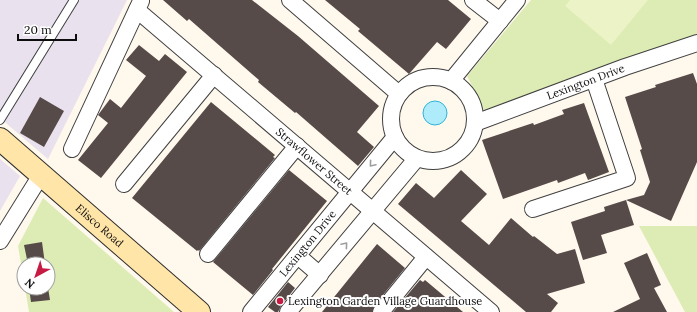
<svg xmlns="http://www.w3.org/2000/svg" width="697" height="312" viewBox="0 0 697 312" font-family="Lora,serif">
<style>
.industrial{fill:#e9e1ed}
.green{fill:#dcecb4}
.pitch{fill:#ecf3c6}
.water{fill:#aeecfb;stroke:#2fb3d7}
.building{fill:#574b49}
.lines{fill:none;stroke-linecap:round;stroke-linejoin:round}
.service-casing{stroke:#404040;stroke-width:10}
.minor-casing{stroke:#404040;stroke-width:18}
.secondary-casing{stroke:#2f2f2f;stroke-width:24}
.service{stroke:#fff;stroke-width:8}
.minor{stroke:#fff;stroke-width:16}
.secondary{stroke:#ffe5a8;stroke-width:22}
.oneway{stroke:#9e9e9e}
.poi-dot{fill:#c71b43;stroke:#fff;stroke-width:1.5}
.labels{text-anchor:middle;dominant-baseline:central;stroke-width:4;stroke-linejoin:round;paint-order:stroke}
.street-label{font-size:11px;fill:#0d0d0d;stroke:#fff}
.poi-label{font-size:11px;fill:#0d0d0d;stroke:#fff;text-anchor:start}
</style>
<rect width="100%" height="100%" fill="#fff8ed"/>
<!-- industrial -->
<path class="industrial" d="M0,0H127L48,159L0,118Z
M0,159L20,176L0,211Z"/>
<!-- green -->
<path class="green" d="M531,0H697V34L484,110L467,76Z
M43,198L174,312H29L25,288H48V264H24V281L18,246Z
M639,226H697V312H685Z"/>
<!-- pitch -->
<path class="pitch" d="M570,0H648L611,45L565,6Z"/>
<!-- water -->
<path class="water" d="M423 113a12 12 0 1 1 24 0a12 12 0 1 1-24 0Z"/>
<!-- building -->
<path class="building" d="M163,0H252L298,36L379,106L357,132L374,147L358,166L296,112L295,113L258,82L259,80L189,19L187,21Z
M325,0H448L471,19L446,49L437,42L409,74L358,31L360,29Z
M139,45L159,61L165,54L187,72L101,178L78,160L108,123L98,115L110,99L121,108L146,76L126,60Z
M693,73L697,84V162L671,221L626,200L644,195L650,182L640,150L642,149L625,97L656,87L655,85Z
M40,97L64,111L44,147L20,133Z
M211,102L275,155L273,157L275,158L199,251L198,250L197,251L132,198Z
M584,103L609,172L588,180L585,173L558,183L557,180L503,199L482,140L533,123L534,125L564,114L562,110Z
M289,170L327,201L272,269L273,270L253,295L213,262Z
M461,170L487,194L461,221L489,245L511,218L533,237L534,236L557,254L575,249L585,283L547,294L558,303L551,312H526L398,204L416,183L434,198Z
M626,200L634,225L601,235L607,253L583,260L571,222L605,211L604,207Z
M42,242L45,264H28L24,245Z
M377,244L405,268L374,306L372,312H322Z
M647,253L661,285L654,288L667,312H613L640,299L624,263Z
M420,280L423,282L425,280L463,312H393Z
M288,282L295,288L281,306L278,312H275L268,307Z
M29,288H48L50,300L31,302Z"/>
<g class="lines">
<!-- service casing -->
<g class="service-casing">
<path id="service" d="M0,120L74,0"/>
</g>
<!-- minor casing -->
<g class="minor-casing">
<g id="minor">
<path d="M290,0L399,94"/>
<path d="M473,0L500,21"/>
<path id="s1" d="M137,10L491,312"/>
<circle cx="433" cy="119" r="42"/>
<path d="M451,81L517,0"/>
<path id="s2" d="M475,123L625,67L697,43"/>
<path d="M72,149L141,1"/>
<path d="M124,184L214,75"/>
<path d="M533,209L627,178L594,79"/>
<path d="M0,241L41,175"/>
<path d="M208,254L297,146"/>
<path d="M298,256L320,275"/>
<path id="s3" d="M251,312L395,137"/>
<path d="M288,312L417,158"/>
<path d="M381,312L426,257"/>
</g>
</g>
<!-- secondary casing -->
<g class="secondary-casing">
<g id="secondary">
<path id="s4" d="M0,139L199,312"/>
</g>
</g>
<!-- service -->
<use href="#service" class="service"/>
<!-- minor -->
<use href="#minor" class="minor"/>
<!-- secondary -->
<use href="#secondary" class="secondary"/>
</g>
<!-- one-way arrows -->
<defs><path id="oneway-chevron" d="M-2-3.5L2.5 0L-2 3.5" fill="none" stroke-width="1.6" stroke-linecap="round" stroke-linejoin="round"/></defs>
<g class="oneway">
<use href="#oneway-chevron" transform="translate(372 164) rotate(130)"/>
<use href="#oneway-chevron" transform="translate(345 245) rotate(-50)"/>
</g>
<!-- markers -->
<circle class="poi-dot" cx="280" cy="301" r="4"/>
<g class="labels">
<!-- street labels -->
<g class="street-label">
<text stroke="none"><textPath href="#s2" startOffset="118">Lexington Drive</textPath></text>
<text stroke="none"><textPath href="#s1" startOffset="233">Strawflower Street</textPath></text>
<text stroke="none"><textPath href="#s4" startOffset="132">Elisco Road</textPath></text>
<text stroke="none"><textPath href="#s3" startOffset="89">Lexington Drive</textPath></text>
</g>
<!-- poi labels -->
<g class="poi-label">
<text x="288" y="301">Lexington Garden Village Guardhouse</text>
</g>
</g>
<!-- north arrow -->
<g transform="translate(36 276) rotate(220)"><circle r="19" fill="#ffffff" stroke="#9e9e9e"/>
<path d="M0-3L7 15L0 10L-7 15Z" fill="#c71b43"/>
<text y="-6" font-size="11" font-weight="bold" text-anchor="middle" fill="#0d0d0d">N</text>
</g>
<!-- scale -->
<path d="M18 34v6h58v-6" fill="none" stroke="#0d0d0d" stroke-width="2"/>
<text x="24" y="34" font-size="12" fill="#0d0d0d" stroke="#ffffff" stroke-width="3" paint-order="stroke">20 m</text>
</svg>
